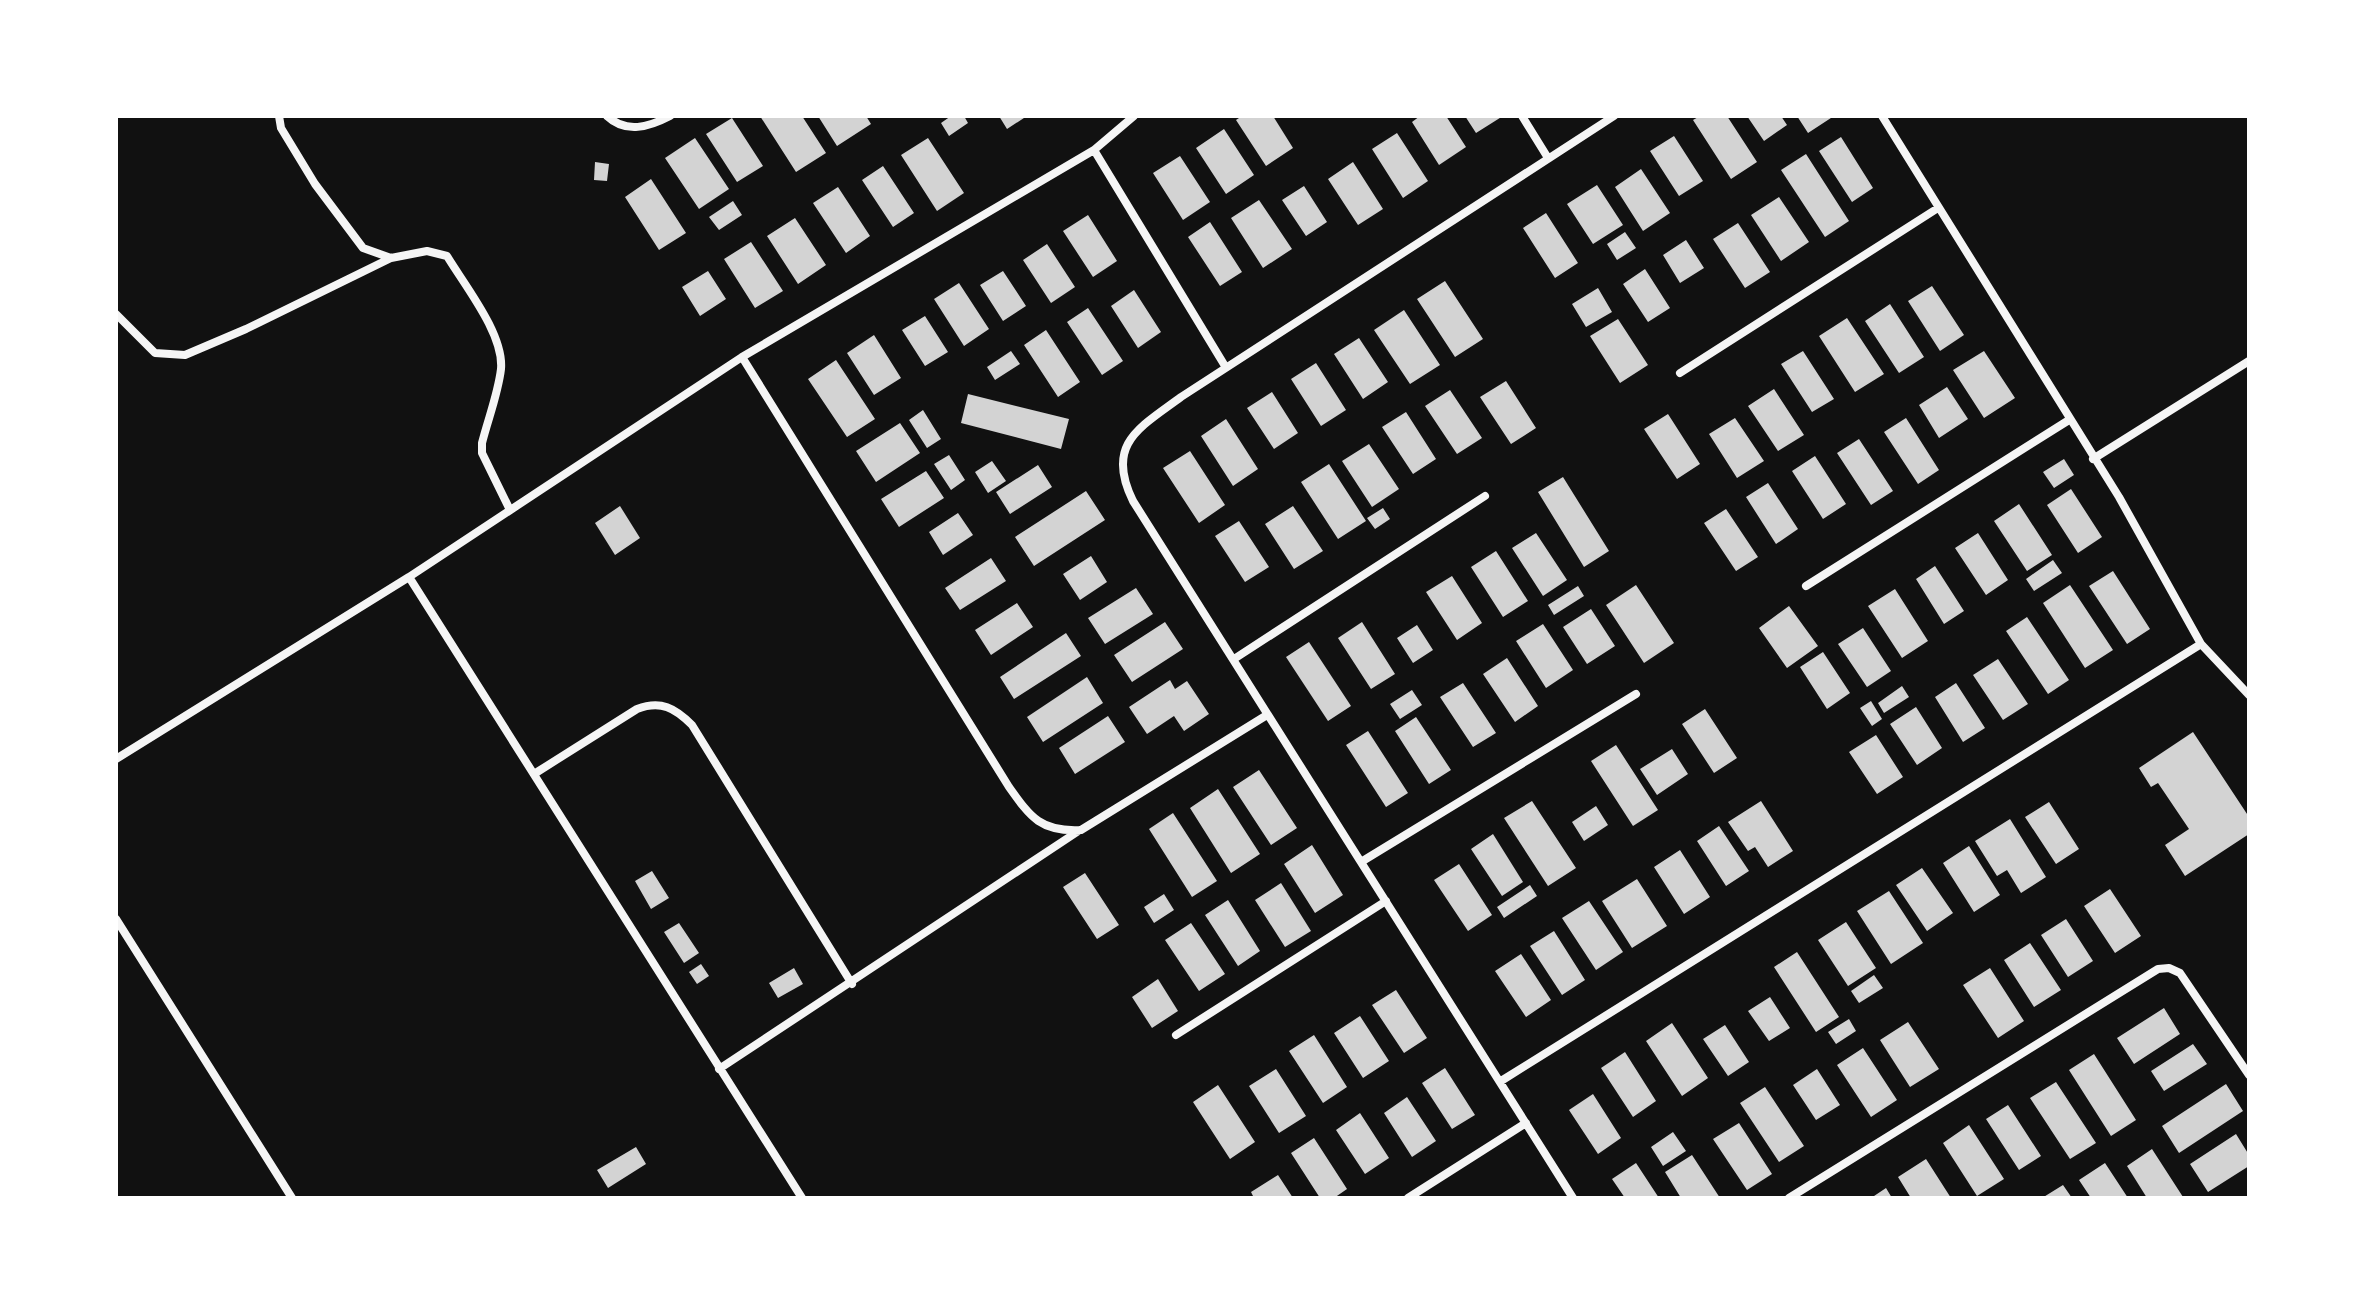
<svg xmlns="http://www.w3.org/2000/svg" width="2365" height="1314" viewBox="0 0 2365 1314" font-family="'Exo 2',sans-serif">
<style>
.building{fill:#d3d3d3}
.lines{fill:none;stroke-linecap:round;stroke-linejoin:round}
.minor{stroke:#f5f5f5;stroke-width:8}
</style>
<rect width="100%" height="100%" fill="#111"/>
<!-- building -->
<path class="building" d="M760,116H802L826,153L796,172Z
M818,116H866L871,124L837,146Z
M951,116H964L968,123L949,136L941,123Z
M999,116H1027L1007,129Z
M1242,116H1273L1293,148L1266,166L1236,120Z
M1420,116H1446L1466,147L1439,165L1412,122Z
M1465,116H1503L1476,133Z
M1700,116H1727L1757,162L1731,179L1693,120Z
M1747,116H1781L1787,125L1764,141Z
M1797,116H1834L1808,133Z
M732,118L763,166L737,182L706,134Z
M1224,129L1254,175L1226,194L1196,148Z
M1397,133L1428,181L1403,198L1372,149Z
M1674,136L1703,181L1679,196L1650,151Z
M1841,137L1873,188L1852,202L1819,151Z
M695,138L729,189L699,209L665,158Z
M928,138L964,193L937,211L901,155Z
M1806,154L1849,221L1825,237L1781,170Z
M1180,156L1210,202L1183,220L1153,173Z
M595,162L609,164L607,181L594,180Z
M1353,162L1383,209L1358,225L1328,179Z
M883,166L914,213L893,227L862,180Z
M1641,169L1670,213L1643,231L1615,187Z
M651,179L686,233L659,250L625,197Z
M1597,185L1623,225L1593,244L1567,204Z
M1304,186L1327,222L1306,236L1282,200Z
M838,187L870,236L846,253L813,203Z
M1779,197L1809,242L1781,261L1751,215Z
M1259,200L1292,249L1263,268L1231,218Z
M733,201L742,215L719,230L709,217Z
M1546,213L1578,263L1555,278L1523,228Z
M1088,215L1117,261L1093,277L1063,231Z
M795,218L826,265L798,284L767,236Z
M1210,222L1242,272L1220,286L1188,237Z
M1738,223L1770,272L1745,288L1713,239Z
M1625,232L1636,248L1617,260L1607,244Z
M1686,240L1704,268L1680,283L1663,255Z
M751,242L783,291L755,308L724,259Z
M1047,244L1075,287L1051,303L1023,260Z
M1645,269L1670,308L1648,322L1623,284Z
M708,271L726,299L700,316L682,287Z
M1003,271L1026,306L1003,321L980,285Z
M1445,281L1483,339L1455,357L1417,299Z
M959,283L989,329L964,346L934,299Z
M1932,286L1964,335L1940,351L1908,301Z
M1598,288L1612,312L1586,327L1572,304Z
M1134,290L1161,332L1138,348L1111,306Z
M1890,304L1924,357L1899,373L1865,321Z
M1088,308L1123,361L1102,375L1067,322Z
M1404,310L1440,365L1410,384L1374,330Z
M925,316L948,352L925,366L902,330Z
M1847,318L1884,374L1855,392L1819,336Z
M1618,319L1648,365L1620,383L1590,336Z
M1046,330L1080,382L1058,397L1024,345Z
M874,335L901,378L874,395L847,353Z
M1359,338L1388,382L1363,399L1334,354Z
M1011,351L1020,364L995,380L987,367Z
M1803,351L1834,399L1812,412L1781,364Z
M1984,351L2015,398L1984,418L1953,370Z
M836,360L875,419L847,437L808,379Z
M1316,363L1346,410L1321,426L1291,379Z
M1506,381L1536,428L1511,444L1480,397Z
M1947,387L1968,419L1939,438L1919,405Z
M1774,389L1804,435L1778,451L1748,406Z
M1450,390L1482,438L1457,454L1425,406Z
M1272,392L1298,433L1274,449L1247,408Z
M968,394L1069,419L1061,449L961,423Z
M923,410L941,439L927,448L909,420Z
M1406,412L1436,459L1413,474L1382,427Z
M1668,414L1700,464L1677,479L1644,429Z
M1735,418L1764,461L1737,478L1709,434Z
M1906,418L1939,470L1918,484L1884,432Z
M1226,419L1258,469L1233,486L1201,436Z
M900,423L920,453L876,482L856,451Z
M1859,439L1893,491L1871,505L1837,453Z
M1369,444L1399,489L1372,507L1342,461Z
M1190,451L1225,505L1199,523L1163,468Z
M949,455L965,480L951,490L934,464Z
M1815,456L1846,504L1823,519L1792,471Z
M2064,459L2074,475L2054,488L2043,472Z
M992,461L1006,481L988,493L975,472Z
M1329,464L1366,521L1338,539L1301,482Z
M1038,465L1052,487L1010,514L996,492Z
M926,471L944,498L899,527L881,499Z
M1563,477L1609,551L1584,567L1538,492Z
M1768,483L1798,529L1776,544L1746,497Z
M2071,489L2102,537L2078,553L2047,505Z
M1086,491L1105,520L1034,566L1015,537Z
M2019,504L2052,555L2027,571L1994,521Z
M620,506L640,538L615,555L595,523Z
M1293,506L1323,551L1294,569L1265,524Z
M1383,508L1390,519L1375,529L1367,518Z
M1726,509L1758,557L1736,571L1704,523Z
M958,513L973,535L943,555L929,532Z
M1239,521L1269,567L1245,582L1215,536Z
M1536,533L1567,580L1543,596L1512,548Z
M1978,533L2008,580L1986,595L1955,548Z
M1496,551L1528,601L1503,617L1471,567Z
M1091,556L1107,582L1080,600L1063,574Z
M991,558L1006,581L960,610L945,588Z
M2053,560L2062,573L2034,591L2026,579Z
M1935,566L1964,611L1944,624L1916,579Z
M2113,571L2150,629L2127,644L2089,586Z
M1452,576L1482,623L1457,640L1426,592Z
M1636,585L1674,643L1644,663L1606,605Z
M2070,585L2113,650L2085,668L2043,603Z
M1578,586L1584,596L1554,615L1548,605Z
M1136,588L1153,614L1105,644L1088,618Z
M1895,589L1928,641L1902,658L1868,606Z
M1017,603L1033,627L991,655L975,630Z
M1789,606L1818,646L1787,668L1759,628Z
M1591,609L1615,646L1587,664L1563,627Z
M2027,617L2069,680L2048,694L2006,631Z
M1165,622L1183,649L1132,682L1114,655Z
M1362,622L1395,674L1371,689L1338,638Z
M1543,624L1573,670L1546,688L1516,641Z
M1417,625L1433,650L1413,663L1397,638Z
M1863,628L1891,671L1867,687L1838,644Z
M1066,633L1081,656L1014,699L1000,677Z
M1309,642L1351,706L1328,721L1286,657Z
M1823,652L1850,693L1827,709L1800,667Z
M1507,658L1538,706L1515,722L1483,674Z
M1998,659L2028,704L2003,720L1973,675Z
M1087,677L1103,703L1043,742L1027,717Z
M1170,680L1175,689L1187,681L1209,714L1184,731L1174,716L1147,734L1129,707Z
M1463,683L1496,733L1473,747L1440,697Z
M1956,683L1985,728L1963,742L1935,697Z
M1902,686L1909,697L1884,713L1878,703Z
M1412,690L1422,705L1400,719L1390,704Z
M1871,701L1882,719L1872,726L1860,708Z
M1916,707L1942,748L1917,765L1890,724Z
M1705,709L1737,758L1714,773L1682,724Z
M1108,716L1125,742L1075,774L1059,748Z
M1416,717L1451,770L1429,784L1395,731Z
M1368,731L1408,793L1386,807L1346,745Z
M2193,732L2249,817V834L2185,876L2165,845L2189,829L2158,783L2151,787L2139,768Z
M1876,735L1903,777L1877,794L1849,752Z
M1616,745L1658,810L1633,826L1591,761Z
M1672,749L1688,774L1657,795L1640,769Z
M1259,770L1297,828L1271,845L1233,787Z
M1218,789L1260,854L1231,873L1190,808Z
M1532,801L1576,868L1548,886L1504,818Z
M1761,801L1793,851L1768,867L1755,847L1748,851L1728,822Z
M2049,802L2079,849L2056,864L2025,817Z
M1596,806L1608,825L1584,841L1572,822Z
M1173,813L1217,881L1192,897L1149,829Z
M2010,819L2046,877L2021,893L2007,870L1997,876L1975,841Z
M1719,826L1749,871L1726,886L1697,841Z
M1493,834L1523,882L1502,896L1471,849Z
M1312,845L1343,895L1315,913L1284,864Z
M1969,846L2000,895L1974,912L1943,863Z
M1680,850L1710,897L1684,914L1654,867Z
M1459,864L1492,915L1468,931L1434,880Z
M1922,868L1953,913L1927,931L1896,885Z
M652,871L669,898L651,909L635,881Z
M1085,873L1119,925L1097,939L1063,887Z
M1637,879L1667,926L1632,948L1602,901Z
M1281,883L1311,931L1285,947L1255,900Z
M1530,885L1537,896L1504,918L1497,907Z
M2110,889L2141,936L2115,953L2084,906Z
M1889,891L1923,943L1891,964L1857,911Z
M1164,894L1174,910L1154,923L1144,907Z
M1228,900L1260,951L1238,966L1205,915Z
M1589,901L1623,952L1596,970L1562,918Z
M2066,919L2093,961L2068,977L2041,935Z
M1846,922L1876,968L1848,986L1818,940Z
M679,923L699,953L684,963L664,932Z
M1191,923L1225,974L1199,991L1165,940Z
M1554,931L1585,980L1562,995L1530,946Z
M2030,943L2061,990L2034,1007L2004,960Z
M1797,952L1839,1017L1816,1032L1774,967Z
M1521,954L1551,1000L1526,1017L1495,971Z
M701,964L709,976L697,984L689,972Z
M794,968L803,984L778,998L769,983Z
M1990,968L2024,1021L1998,1038L1963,985Z
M1874,975L1883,988L1859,1003L1851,991Z
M1158,979L1178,1011L1152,1028L1132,997Z
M1396,990L1427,1038L1404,1053L1372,1005Z
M1770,997L1790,1028L1769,1041L1748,1011Z
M2164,1008L2180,1034L2134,1064L2117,1038Z
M1360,1016L1389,1061L1363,1078L1334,1033Z
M1849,1019L1856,1031L1836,1044L1828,1032Z
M1908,1022L1939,1069L1910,1087L1880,1040Z
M1672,1023L1708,1078L1682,1096L1646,1041Z
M1725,1025L1749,1062L1728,1076L1703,1039Z
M1314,1035L1347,1087L1323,1103L1289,1051Z
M2193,1044L2207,1064L2164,1091L2151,1071Z
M1863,1048L1897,1100L1871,1117L1837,1065Z
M1625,1052L1656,1101L1633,1117L1601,1068Z
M2094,1054L2136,1120L2111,1136L2069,1070Z
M1445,1068L1475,1115L1452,1129L1422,1083Z
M1276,1069L1306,1116L1279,1133L1249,1086Z
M1817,1069L1840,1105L1816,1120L1793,1085Z
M2056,1082L2096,1143L2070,1159L2030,1098Z
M2226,1084L2243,1111L2179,1153L2162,1126Z
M1218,1085L1255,1142L1230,1159L1193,1102Z
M1765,1087L1804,1146L1779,1162L1740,1103Z
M1593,1094L1621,1138L1598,1154L1569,1110Z
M1407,1097L1436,1141L1412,1157L1384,1113Z
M2008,1105L2041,1156L2019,1170L1986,1119Z
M1360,1113L1389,1158L1365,1174L1336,1130Z
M1739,1123L1772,1174L1747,1190L1713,1139Z
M1969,1125L2004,1179L1977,1196L1943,1143Z
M1673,1132L1686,1151L1663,1166L1651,1147Z
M2236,1134L2249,1155V1166L2208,1192L2190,1164Z
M1314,1138L1347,1189L1334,1198H1320L1291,1153Z
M636,1147L646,1164L608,1188L597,1170Z
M2152,1149L2183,1197L2180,1198H2147L2127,1166Z
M1692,1155L1720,1198H1681L1665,1172Z
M1926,1159L1951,1198H1911L1898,1177Z
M1636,1163L1659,1198H1625L1612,1179Z
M2105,1163L2128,1198H2091L2079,1180Z
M1278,1175L1293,1198H1254L1251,1192Z
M2063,1185L2072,1198H2042Z
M1886,1188L1892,1198H1871Z"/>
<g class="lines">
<!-- minor -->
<path class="minor" d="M279,116L281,128L315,184L363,248L391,258L427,251L447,256C465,286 504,334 501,369C498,394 488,419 482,443V453L510,510
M607,116C626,134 649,127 670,116
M1522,116L1548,158
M1882,116L2119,497L2201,644L2249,695
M1094,150L1225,366
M116,314L155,353L185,355L246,329L391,258
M742,357L1009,787C1031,818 1041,832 1081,830L1267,715
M1680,373L1938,208
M2093,459L2249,361
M409,577L802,1198
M1806,586L2069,420
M1234,659L1485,496
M116,759L409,577L742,357L1094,150L1134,116
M534,774L637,709C661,700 675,708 692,725L852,984
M1361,862L1636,694
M116,919L292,1198
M1176,1035L1386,901
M719,1069L1080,830
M1501,1081L2201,644
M1408,1198L1526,1123
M1573,1198L1133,501C1105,444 1139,428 1181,397L1614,116
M1789,1198L2158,969L2169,968L2180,973L2249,1075"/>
</g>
<!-- border -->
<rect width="2365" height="1314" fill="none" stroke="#ffffff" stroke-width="236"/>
</svg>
